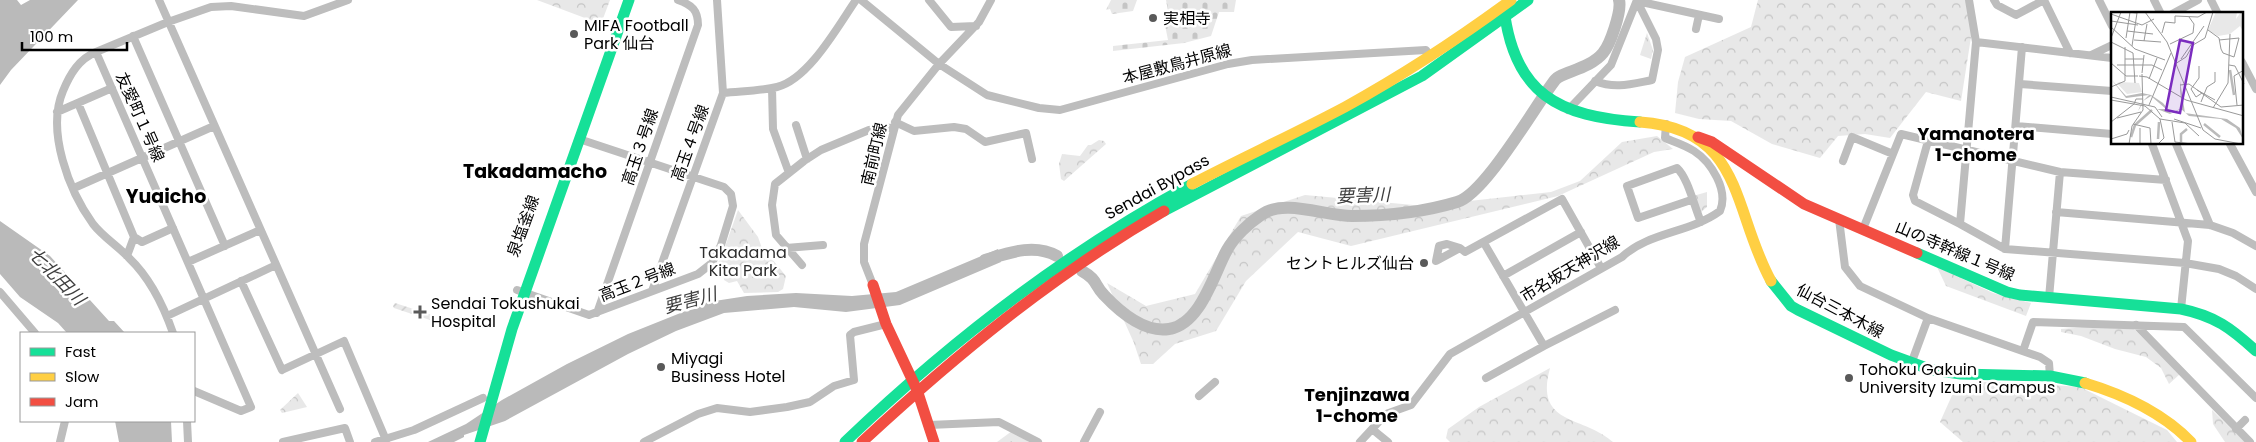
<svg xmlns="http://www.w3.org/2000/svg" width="2256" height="442" viewBox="0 0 2256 442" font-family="Poppins,'Noto Sans JP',sans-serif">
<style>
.grass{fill:url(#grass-tufts)}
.forest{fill:url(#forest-crowns)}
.cemetery{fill:url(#cemetery-stones)}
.garden{fill:url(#garden-furrows)}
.water{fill:#bababa}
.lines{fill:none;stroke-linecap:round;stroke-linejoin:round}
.river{stroke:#bababa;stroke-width:12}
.street{stroke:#bdbdbd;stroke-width:8}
.fast{stroke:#16e098;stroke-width:11}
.slow{stroke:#ffcf43;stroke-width:11}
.jam{stroke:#f24e42;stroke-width:11}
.poi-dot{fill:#595959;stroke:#fff;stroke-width:2}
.labels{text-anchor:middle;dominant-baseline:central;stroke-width:5;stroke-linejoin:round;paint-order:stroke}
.poi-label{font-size:16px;fill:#000;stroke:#fff;text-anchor:start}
.street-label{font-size:16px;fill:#000;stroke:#fff}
.park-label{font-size:16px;fill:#2d2d2d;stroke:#fff}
.neighbourhood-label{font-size:18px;font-weight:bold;fill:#000;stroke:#fff}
.water-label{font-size:18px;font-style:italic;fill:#3e3e3e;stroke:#fff}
.quarter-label{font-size:19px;font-weight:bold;fill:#000;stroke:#fff}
.inset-river{fill:none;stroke:#bababa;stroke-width:2.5}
.inset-road{fill:none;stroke:#999;stroke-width:1}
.view{fill:#7b2cbf;fill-opacity:0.15;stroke:#7b2cbf;stroke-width:2.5}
.inset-edge{fill:none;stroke:#000;stroke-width:2.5}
</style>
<defs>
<pattern id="grass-tufts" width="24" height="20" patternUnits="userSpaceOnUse" patternTransform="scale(1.25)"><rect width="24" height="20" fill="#e8e8e8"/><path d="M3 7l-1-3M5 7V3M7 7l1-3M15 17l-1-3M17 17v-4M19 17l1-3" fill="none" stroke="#c5c5c5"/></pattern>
<pattern id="forest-crowns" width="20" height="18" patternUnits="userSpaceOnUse" patternTransform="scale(1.25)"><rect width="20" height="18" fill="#e8e8e8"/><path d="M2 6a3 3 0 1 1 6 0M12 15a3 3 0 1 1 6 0" fill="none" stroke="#c5c5c5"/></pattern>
<pattern id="cemetery-stones" width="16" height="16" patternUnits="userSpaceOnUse" patternTransform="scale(1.25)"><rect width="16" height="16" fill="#e8e8e8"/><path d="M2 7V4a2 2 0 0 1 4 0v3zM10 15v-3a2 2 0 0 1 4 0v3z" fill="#c5c5c5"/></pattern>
<pattern id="garden-furrows" width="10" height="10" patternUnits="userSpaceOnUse" patternTransform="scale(1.25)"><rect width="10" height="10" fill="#e8e8e8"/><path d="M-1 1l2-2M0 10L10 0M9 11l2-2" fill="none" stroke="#c5c5c5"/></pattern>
</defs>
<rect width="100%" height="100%" fill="#fff"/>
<!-- grass -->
<path class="grass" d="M1012,431L1027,439L1029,442H997Z"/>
<!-- forest -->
<path class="forest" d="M537,0H610L601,24Z
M1758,0H1967L1974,18L1961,101L1926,92L1890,138L1865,134L1838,136L1820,158L1772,144L1731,121L1699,119L1675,113L1678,82L1685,57L1751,27Z
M1647,33L1653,50L1651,59L1640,55Z
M1657,136L1673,149L1654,152L1558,196L1351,246L1298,232L1246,281L1216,331L1175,344L1153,364H1141L1134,343L1107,283L1146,306L1195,294L1241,216L1305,195L1424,206L1551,192L1580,181L1622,142Z
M1099,140L1104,141L1106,144L1064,181L1061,179L1059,164L1062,154L1080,156L1088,145H1091Z
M1707,192V207L1700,213L1693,196Z
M738,210L758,237L764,254L772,259L786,276L783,289L778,292L744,293L737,281L729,283L724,280L723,271L714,269L721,258Z
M1937,267L1993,293L2031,303L2026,316L1946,286Z
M2088,327L2134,329L2180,374L2169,384L2161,368L2146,357L2115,349L2081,336L2061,332V329Z
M1550,368C1534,426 1583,415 1613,442H1450L1446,438L1448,429L1479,407Z
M1958,382H2013L2080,387L2167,430L2177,442H1963L1940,422Z
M298,393L307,407L282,413L280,410Z
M2212,410L2245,442H2225L2213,424Z"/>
<!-- cemetery -->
<path class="cemetery" d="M1111,0H1137L1133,11L1112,14L1110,9L1106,10Z
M1166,0H1236L1234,12H1219L1211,36L1184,43L1113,51V46L1168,40L1165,25L1170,22Z"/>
<!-- garden -->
<path class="garden" d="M395,303L432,315L434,319L430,320L394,308L393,306Z"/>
<!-- water -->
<path class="water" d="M0,0H17L21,5L30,0H78L11,70L0,85Z
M0,221L50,256L109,321H114L125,333H67L58,323L20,297L0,274Z
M998,249L1001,262L900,305L846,312L794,307L724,313L676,331L628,354L505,421L464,435V437L454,442H428L466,424L502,400L567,364L628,334L708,302L747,296L796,293L852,296L896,292Z
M115,421H171L172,442H119Z"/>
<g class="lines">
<!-- river -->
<path class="river" d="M985,260C1008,253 1034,243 1057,256
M1082,271C1098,280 1094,285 1104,295C1120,312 1144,333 1169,329C1201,324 1214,273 1227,250C1234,237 1249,223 1261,215C1283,198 1325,216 1352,216C1386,216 1424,212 1457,202C1485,194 1535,106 1555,80C1561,72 1590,69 1603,53C1610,45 1622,11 1619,0"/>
<!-- street -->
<path class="street" d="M159,0L340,409
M861,0L939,64L987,95L1039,108L1060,110L1228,64L1252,60L1426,50L1431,57
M929,0L951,27L976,26
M1969,0L1976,42L1960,224L2005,249L2185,263L2219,269L2236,276L2256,289
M1994,0L1997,5L2016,15L2044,0L2070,53
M2099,0L2112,26
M2154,0L2161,14
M2211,0L2218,14
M2172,14L2198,0
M1696,29L1699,15
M133,36L225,246
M1976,42L2112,58
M96,52C79,59 70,74 63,91C46,131 69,191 93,224C103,237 118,246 129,258C150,278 164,307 173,333
M2091,55L2112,45
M2242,62L2256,89
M1595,81C1615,89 1631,84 1652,80L1658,50L1656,39L1637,1L1719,19
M2020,84L2112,91
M772,88L773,129L789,173
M723,93C741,91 760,91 777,87C809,79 838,26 856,0
M78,103L134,237L142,242L173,228
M1568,110L1611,65L1637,0
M57,112L112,88
M895,122L914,131L954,127L966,129L985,142L1026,133L1032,159
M796,125L807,159
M2016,126L2112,134
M1928,141L1913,195L1915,201L1960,224
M2152,144L2188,241L2181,309
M2176,144L2210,225
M2230,144L2256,192
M1843,161L1852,137L1893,154
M74,188L214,126
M1691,200L1638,218L1627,186L1677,168C1688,178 1694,206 1701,222
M2056,212L2210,225L2233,233L2256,246
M1839,219L1845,267L1860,286L1928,318L2040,357L2049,363L2050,376
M1863,229L1901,134L2060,172L2166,180
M1484,243L1544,346L1486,378
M786,248L823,245
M1460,248L1447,244L1439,246L1436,261L1460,248L1465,252L1562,199L1601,268
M2005,249L2022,47
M127,256L134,237
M188,262L260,230
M802,265L776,235L772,205L775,184L804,161L821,150L869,130L894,127
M1503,276L1581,232
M241,281L282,370L344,341L386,440
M873,285L864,262V244L898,115L939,64L979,22L991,0
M517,290L589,315L698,274L712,263L721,245L733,206L731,194L724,187L579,139
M652,291L723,93L717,0
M0,292L35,333
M2049,298L2060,172
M597,313L698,25C698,10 692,5 678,0
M167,316L276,265
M2136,325L2250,442
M1544,346L1615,310
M2023,351L2033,322L2184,327L2256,398
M1911,364L1928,318
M194,391L241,411L251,407L96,52L168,22L211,7L231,6L304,16L348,0
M1199,396L1215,382
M187,421L188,442
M929,425L999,422L1038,442
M1372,429L1388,442
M2236,429L2245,420
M60,442L65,421
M283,442L345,428L350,442
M375,442L414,430L483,398
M644,442L698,414L717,408L750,412L787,407L810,402L834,386L854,380L850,335L854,332L886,324
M1084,442L1100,412
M1360,442L1386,414L1411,405L1450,354L1622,257C1648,232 1690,233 1720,211C1729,190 1711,162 1694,151C1685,145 1675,142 1665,138L1666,124"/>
<!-- fast -->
<path class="fast" d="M1504,9C1514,94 1559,117 1640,122
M1164,211L1422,76L1528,0
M1917,253L2007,292L2020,295L2181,309C2215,316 2231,328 2256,351
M1771,281L1791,306L1798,310L1891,355L1932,370L1961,374L2050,376L2085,383
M480,442L512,329L629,0
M845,442C950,342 1064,253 1192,184"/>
<!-- slow -->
<path class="slow" d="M1640,122C1744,129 1732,210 1771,281
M1192,184C1242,158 1294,134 1345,107C1403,75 1458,39 1511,0
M2085,383C2125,395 2162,412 2191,442"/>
<!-- jam -->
<path class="jam" d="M1698,137L1712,142L1804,204L1917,253
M873,285L886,324L917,390L934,442
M862,442C956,355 1053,275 1164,211"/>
</g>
<!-- markers -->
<g class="poi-dot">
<circle cx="1153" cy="18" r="5"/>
<circle cx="574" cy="34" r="5"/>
<circle cx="1424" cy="263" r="5"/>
<path d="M417.5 304.5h5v5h5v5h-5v5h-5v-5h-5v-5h5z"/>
<circle cx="661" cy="367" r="5"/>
<circle cx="1849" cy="378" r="5"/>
</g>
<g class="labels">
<!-- poi labels -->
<g class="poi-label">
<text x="1163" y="18">実相寺</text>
<text x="584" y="25">MIFA Football<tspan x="584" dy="18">Park 仙台</tspan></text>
<text x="1414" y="263" text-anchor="end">セントヒルズ仙台</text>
<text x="431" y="303">Sendai Tokushukai<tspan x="431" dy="18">Hospital</tspan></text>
<text x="671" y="358">Miyagi<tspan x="671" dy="18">Business Hotel</tspan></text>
<text x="1859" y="369">Tohoku Gakuin<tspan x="1859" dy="18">University Izumi Campus</tspan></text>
</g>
<!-- street labels -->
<g class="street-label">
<text transform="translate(1177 64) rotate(-15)">本屋敷鳥井原線</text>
<text transform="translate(140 117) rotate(66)">友愛町１号線</text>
<text transform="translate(690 143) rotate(-70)">高玉４号線</text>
<text transform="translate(640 147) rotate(-71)">高玉３号線</text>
<text transform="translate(874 154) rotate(-77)">南前町線</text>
<text transform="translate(1157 187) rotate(-29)">Sendai Bypass</text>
<text transform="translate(523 226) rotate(-70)">泉塩釜線</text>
<text transform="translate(1955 251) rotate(23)">山の寺幹線１号線</text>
<text transform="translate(1570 269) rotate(-31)">市名坂天神沢線</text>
<text transform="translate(637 282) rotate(-21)">高玉２号線</text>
<text transform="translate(1840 311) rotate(28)">仙台三本木線</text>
</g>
<!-- park labels -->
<g class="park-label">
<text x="743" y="252">Takadama<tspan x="743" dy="18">Kita Park</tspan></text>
</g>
<!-- neighbourhood labels -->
<g class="neighbourhood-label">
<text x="1976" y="133">Yamanotera<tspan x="1976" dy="21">1-chome</tspan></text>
<text x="1357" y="394">Tenjinzawa<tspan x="1357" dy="21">1-chome</tspan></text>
</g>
<!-- water labels -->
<g class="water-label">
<text transform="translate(1363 195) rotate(-2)">要害川</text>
<text transform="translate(57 276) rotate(46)">七北田川</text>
<text transform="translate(690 300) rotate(-15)">要害川</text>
</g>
<!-- quarter labels -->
<g class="quarter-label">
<text x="535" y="171">Takadamacho</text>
<text x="166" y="196">Yuaicho</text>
</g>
</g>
<!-- overview -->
<g transform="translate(2111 12)">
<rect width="132" height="132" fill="#fff"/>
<path d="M105,0H126L125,7L130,0L132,19L129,14L119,22L107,24L97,18ZM9,70L28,71L31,80L16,82L6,71Z" fill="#e8e8e8"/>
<path d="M0,67L15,84L31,81L40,83L52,91L60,101L71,96L69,78V69L74,101L116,107L129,116L132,127L125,116L110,107L78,104L70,97L59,102L46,97H55L40,84L32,89L29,96L27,99L31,90L38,83L15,86Z" fill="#bababa"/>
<path class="inset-river" d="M119,58L123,83M93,112L109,125M20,125L24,113L41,98M47,127L48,110M70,130V122L76,117"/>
<path class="inset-road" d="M16,0L26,1L21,34M34,0L56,30L92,118L104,127L130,132M0,2L31,13L43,7M0,9L27,13M0,15L24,37L54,48M97,18L108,26L110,37L112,41L123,45L128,26L108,28M16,19L42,22M51,21L54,10L64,11V4L87,5L96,0M0,26L10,0M15,26L19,0M23,28L50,30M33,29L36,12M0,30L22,41L24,71M59,32L82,21L83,12L78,5M14,47H32M70,47L93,14M0,51L15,64H27M64,52L75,45L82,33L94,26L102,0M6,53H41L51,58M118,53L124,54L133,72M31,61L33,43M28,64L36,65L75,88L133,104M38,67L46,46M69,73L78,72L110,95L133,93M0,75L14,69V35M80,77L88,66V54M80,77L85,85L91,81M86,78L104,88M0,85L44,95L51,105M0,88L34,94L49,107L74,111L88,124M90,90L96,75L104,70V60M38,93L60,41M126,93L123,64L133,58M102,96L117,71L119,22M6,106L30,100M63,107L90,116M0,110L23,92L25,87H32M61,110L64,130M22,112L39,116L40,132M29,116V132M0,127L16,122L18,118M64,130L81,132M18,132L21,114L32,98L31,62M47,132L53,126L49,107"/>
<path class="view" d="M69,28L82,31L69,101L55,98Z"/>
<rect width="132" height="132" class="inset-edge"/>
</g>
<!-- legend -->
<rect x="20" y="332" width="175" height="90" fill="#ffffff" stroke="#999999"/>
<rect x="30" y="348" width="25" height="8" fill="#16e098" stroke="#999999"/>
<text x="65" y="357" font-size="15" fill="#000000">Fast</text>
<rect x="30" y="373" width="25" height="8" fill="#ffcf43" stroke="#999999"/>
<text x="65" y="382" font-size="15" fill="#000000">Slow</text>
<rect x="30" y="398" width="25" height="8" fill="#f24e42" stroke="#999999"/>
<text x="65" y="407" font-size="15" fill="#000000">Jam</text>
<!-- scale -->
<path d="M22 42v8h105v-8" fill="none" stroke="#000000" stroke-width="2.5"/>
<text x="30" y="42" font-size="15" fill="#000000" stroke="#ffffff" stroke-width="4" paint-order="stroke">100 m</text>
</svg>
